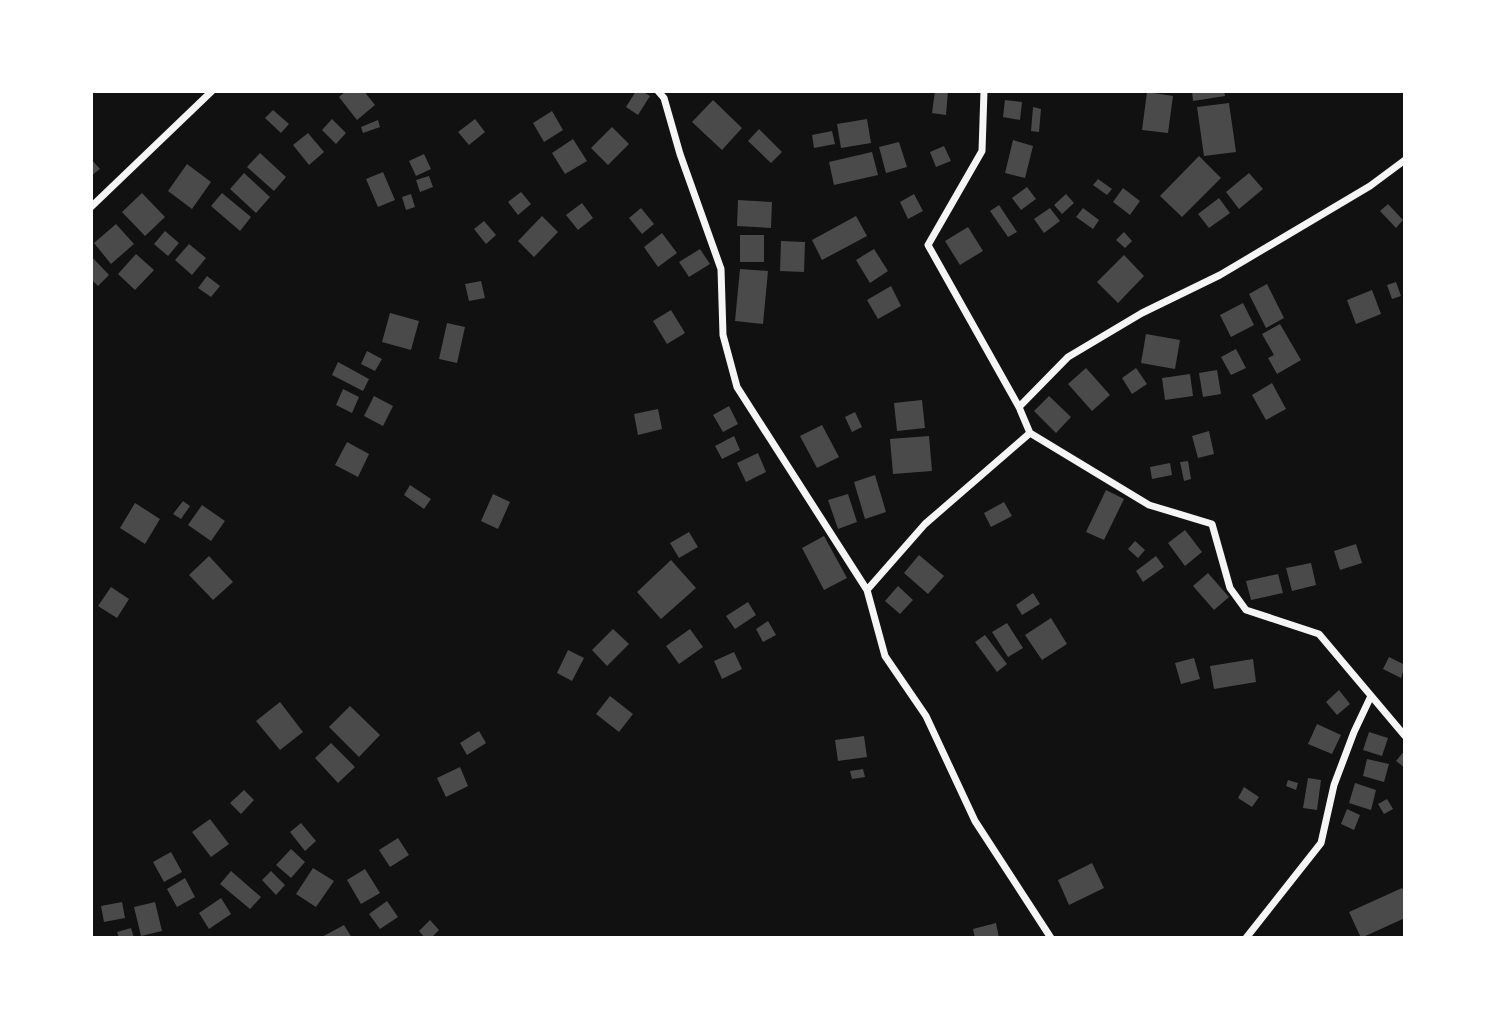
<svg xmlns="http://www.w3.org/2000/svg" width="1496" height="1029" viewBox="0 0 1496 1029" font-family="'Space Grotesk',sans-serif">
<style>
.building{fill:#4a4a4a}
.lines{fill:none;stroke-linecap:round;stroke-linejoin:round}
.minor{stroke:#f5f5f5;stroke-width:7}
</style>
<rect width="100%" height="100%" fill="#111"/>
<!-- building -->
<path class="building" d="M346,91H364L375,105L357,120L339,97Z
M636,91H642L650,96L638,115L626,107Z
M935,91H948L946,115L932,113Z
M1192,91H1224L1225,96L1193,101Z
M1147,92L1173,96L1168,133L1142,130Z
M713,100L742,128L722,150L692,122Z
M1005,100L1022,102L1020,120L1003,117Z
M1229,103L1236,152L1204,156L1197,107Z
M1033,107L1041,109L1039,132L1031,131Z
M273,110L289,124L281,133L265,118Z
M552,111L563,130L544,142L533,123Z
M332,119L346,133L336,144L322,130Z
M475,119L485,132L469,145L458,132Z
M867,119L871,143L841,148L837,124Z
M378,120L380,127L363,133L361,127Z
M612,127L629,144L608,165L591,148Z
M759,129L782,152L771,163L748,141Z
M832,131L835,144L814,148L812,135Z
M308,133L324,152L309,165L293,145Z
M573,139L587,161L565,174L552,153Z
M1013,140L1033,146L1025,178L1005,173Z
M899,142L907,167L886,173L879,147Z
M944,146L951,161L936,167L930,152Z
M872,152L878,175L834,185L829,162Z
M260,153L286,177L274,191L247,167Z
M424,154L431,169L416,176L409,161Z
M1199,156L1221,178L1182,217L1160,196Z
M91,159L100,169L91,176Z
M187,164L211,182L192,209L168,191Z
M383,172L395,200L378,207L366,179Z
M244,173L270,197L256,213L230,189Z
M1249,173L1263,189L1239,209L1226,192Z
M429,176L433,187L420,192L416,180Z
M1098,179L1112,189L1107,195L1093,185Z
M1027,187L1036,199L1021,210L1012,198Z
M1123,188L1140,201L1130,215L1113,202Z
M521,192L531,204L518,215L508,202Z
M142,193L165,217L145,236L122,212Z
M222,193L251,217L240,231L211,206Z
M411,194L415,207L406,210L402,197Z
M914,194L923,211L908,219L900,202Z
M1066,194L1074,203L1062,214L1054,205Z
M1219,198L1230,213L1209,228L1198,214Z
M738,200L772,202L771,228L737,226Z
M582,203L593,218L578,230L566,215Z
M1388,204L1403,220L1396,228L1380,211Z
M999,205L1017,232L1008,237L990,211Z
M641,208L654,224L642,234L629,218Z
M1050,208L1060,221L1044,233L1034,219Z
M1083,208L1099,220L1093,229L1076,217Z
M542,216L558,232L534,257L518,241Z
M856,216L867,236L822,260L812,240Z
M484,221L496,235L486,244L474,229Z
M116,224L134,244L111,264L94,243Z
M968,227L983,251L960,265L945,241Z
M165,231L179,243L168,256L154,244Z
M1124,232L1132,241L1125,248L1116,240Z
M662,233L677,253L658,267L644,247Z
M740,235H764V262H740Z
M781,241L805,242L804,272L780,271Z
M189,244L206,258L192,275L175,260Z
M700,249L710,264L689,277L679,262Z
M874,249L888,271L870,283L856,260Z
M136,254L154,270L135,290L118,274Z
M1124,255L1144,276L1118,303L1097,282Z
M91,256L109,275L98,286L91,279Z
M740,269L768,271L763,324L735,321Z
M207,276L220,286L211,297L198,288Z
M481,281L485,298L469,301L465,284Z
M1396,282L1401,296L1392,299L1387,285Z
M1267,284L1284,318L1266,328L1249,294Z
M891,286L901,306L878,319L867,300Z
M1372,290L1381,314L1356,324L1347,300Z
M1243,303L1254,325L1231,337L1220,315Z
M671,310L685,333L667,344L653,321Z
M390,313L419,321L411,350L382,342Z
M447,323L465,327L457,363L439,359Z
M1280,324L1301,360L1277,374L1268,358L1274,355L1262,334Z
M1146,334L1180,340L1175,369L1141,363Z
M1236,349L1246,368L1231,375L1221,357Z
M367,351L382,359L375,371L361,364Z
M338,362L369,379L363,391L332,375Z
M1086,368L1110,395L1092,411L1068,384Z
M1136,368L1147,384L1132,394L1122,378Z
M1217,370L1221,394L1203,397L1199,373Z
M1190,374L1193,396L1165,400L1162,378Z
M1272,383L1286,409L1266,420L1252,395Z
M343,389L359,397L352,413L336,405Z
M374,396L393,406L383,426L364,416Z
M1049,396L1071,417L1056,433L1034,411Z
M922,400L925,428L897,431L894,403Z
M729,406L738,424L723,432L713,415Z
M658,409L662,429L638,435L634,414Z
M855,412L862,427L852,432L845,417Z
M822,425L839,457L817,468L800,436Z
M1209,431L1214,454L1198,458L1192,436Z
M734,436L740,450L722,459L715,446Z
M929,436L932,471L893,474L890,439Z
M347,442L369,454L358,477L335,465Z
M758,453L766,472L746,482L737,463Z
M1188,461L1191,479L1184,481L1180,462Z
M1170,463L1172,475L1152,479L1150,467Z
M875,475L886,512L865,519L854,482Z
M410,485L431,499L424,509L404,495Z
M1106,490L1124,499L1104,540L1086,532Z
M493,494L510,502L498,529L481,521Z
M848,494L857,522L838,529L828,500Z
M183,501L190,506L181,519L173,514Z
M1004,502L1012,516L991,527L984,513Z
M135,503L160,519L145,544L120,528Z
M202,505L225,521L211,541L188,525Z
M1185,530L1202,552L1185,566L1168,543Z
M689,532L698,547L679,558L670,543Z
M824,536L847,578L824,590L802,548Z
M1135,541L1145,550L1138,558L1128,549Z
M1356,544L1362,563L1340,570L1334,551Z
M919,555L944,576L928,594L904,573Z
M209,556L233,582L213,600L189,575Z
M1156,556L1164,567L1143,582L1136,571Z
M671,560L696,588L661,619L637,592Z
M1311,563L1316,585L1292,591L1286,568Z
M1208,573L1229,597L1214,610L1193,586Z
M1278,574L1283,593L1251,600L1246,581Z
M898,586L913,600L900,614L885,601Z
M111,587L129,599L117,618L98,606Z
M1033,593L1040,604L1022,615L1016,605Z
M748,602L756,615L735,629L726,616Z
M1051,618L1067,644L1042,660L1025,635Z
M768,621L776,635L763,642L756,629Z
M1007,623L1023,648L1008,657L992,632Z
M613,629L629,644L607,666L592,650Z
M690,629L703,647L679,664L666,646Z
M985,635L1007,664L997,672L975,642Z
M568,650L584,658L572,681L557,673Z
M734,652L742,669L722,679L714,661Z
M1389,657L1405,665L1401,678L1383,669Z
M1194,658L1200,679L1181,684L1175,663Z
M1253,659L1256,682L1214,689L1210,666Z
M1339,690L1350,704L1337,715L1326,702Z
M610,696L633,714L619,732L596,714Z
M280,702L303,732L280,750L256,721Z
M350,706L380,735L359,757L329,727Z
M1317,724L1341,735L1332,754L1308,744Z
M479,731L486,743L467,755L460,743Z
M1369,732L1388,738L1382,756L1363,750Z
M864,736L867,757L838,761L835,740Z
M331,743L355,767L338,783L315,758Z
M1405,750V768L1396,761Z
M1367,759L1389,764L1384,782L1363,776Z
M460,767L468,786L446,797L437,778Z
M863,769L865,777L852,779L850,771Z
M1308,778L1321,780L1317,810L1303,808Z
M1288,780L1298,783L1296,790L1286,786Z
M1355,783L1376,790L1371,810L1349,803Z
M1244,787L1259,797L1252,807L1238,798Z
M244,790L254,800L241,814L230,803Z
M1387,799L1393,809L1384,814L1378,804Z
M1347,809L1360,815L1354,830L1341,824Z
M210,819L229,844L211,857L192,832Z
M301,823L316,841L305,851L290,832Z
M398,838L409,855L390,867L379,850Z
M291,849L305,862L291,878L276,865Z
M171,852L182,872L164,882L153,862Z
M1092,863L1104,888L1069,905L1058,880Z
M313,868L334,881L316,907L296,894Z
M365,869L380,893L361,904L347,880Z
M231,871L261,897L250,909L220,884Z
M271,871L285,885L276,895L262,880Z
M185,878L195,897L177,907L167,889Z
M1402,888L1405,893V918L1361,938L1349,912Z
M221,898L231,914L209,929L199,913Z
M387,901L398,917L380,929L369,914Z
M122,902L125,918L104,922L101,906Z
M155,902L162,931L141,936L134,907Z
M430,920L439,930L431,938H425L419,931Z
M996,923L999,938H975L973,929Z
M344,925L352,938H320Z
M131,928L134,938H119L117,932Z"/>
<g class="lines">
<!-- minor -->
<path class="minor" d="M658,91L664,98L680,154L721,269L723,335L737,387L867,590L885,656L926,716L975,821L1051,938
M984,91L982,151L928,245L1019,407L1030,433L1149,505L1212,524L1230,588L1246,610L1319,634L1405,736
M91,207L212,91
M1019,407L1068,357L1142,313L1220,275L1370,186L1405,160
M867,590L925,524L1030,433
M1246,938L1321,843L1334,785L1354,732L1371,696"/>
</g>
<!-- border -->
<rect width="1496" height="1029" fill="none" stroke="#ffffff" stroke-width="186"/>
</svg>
